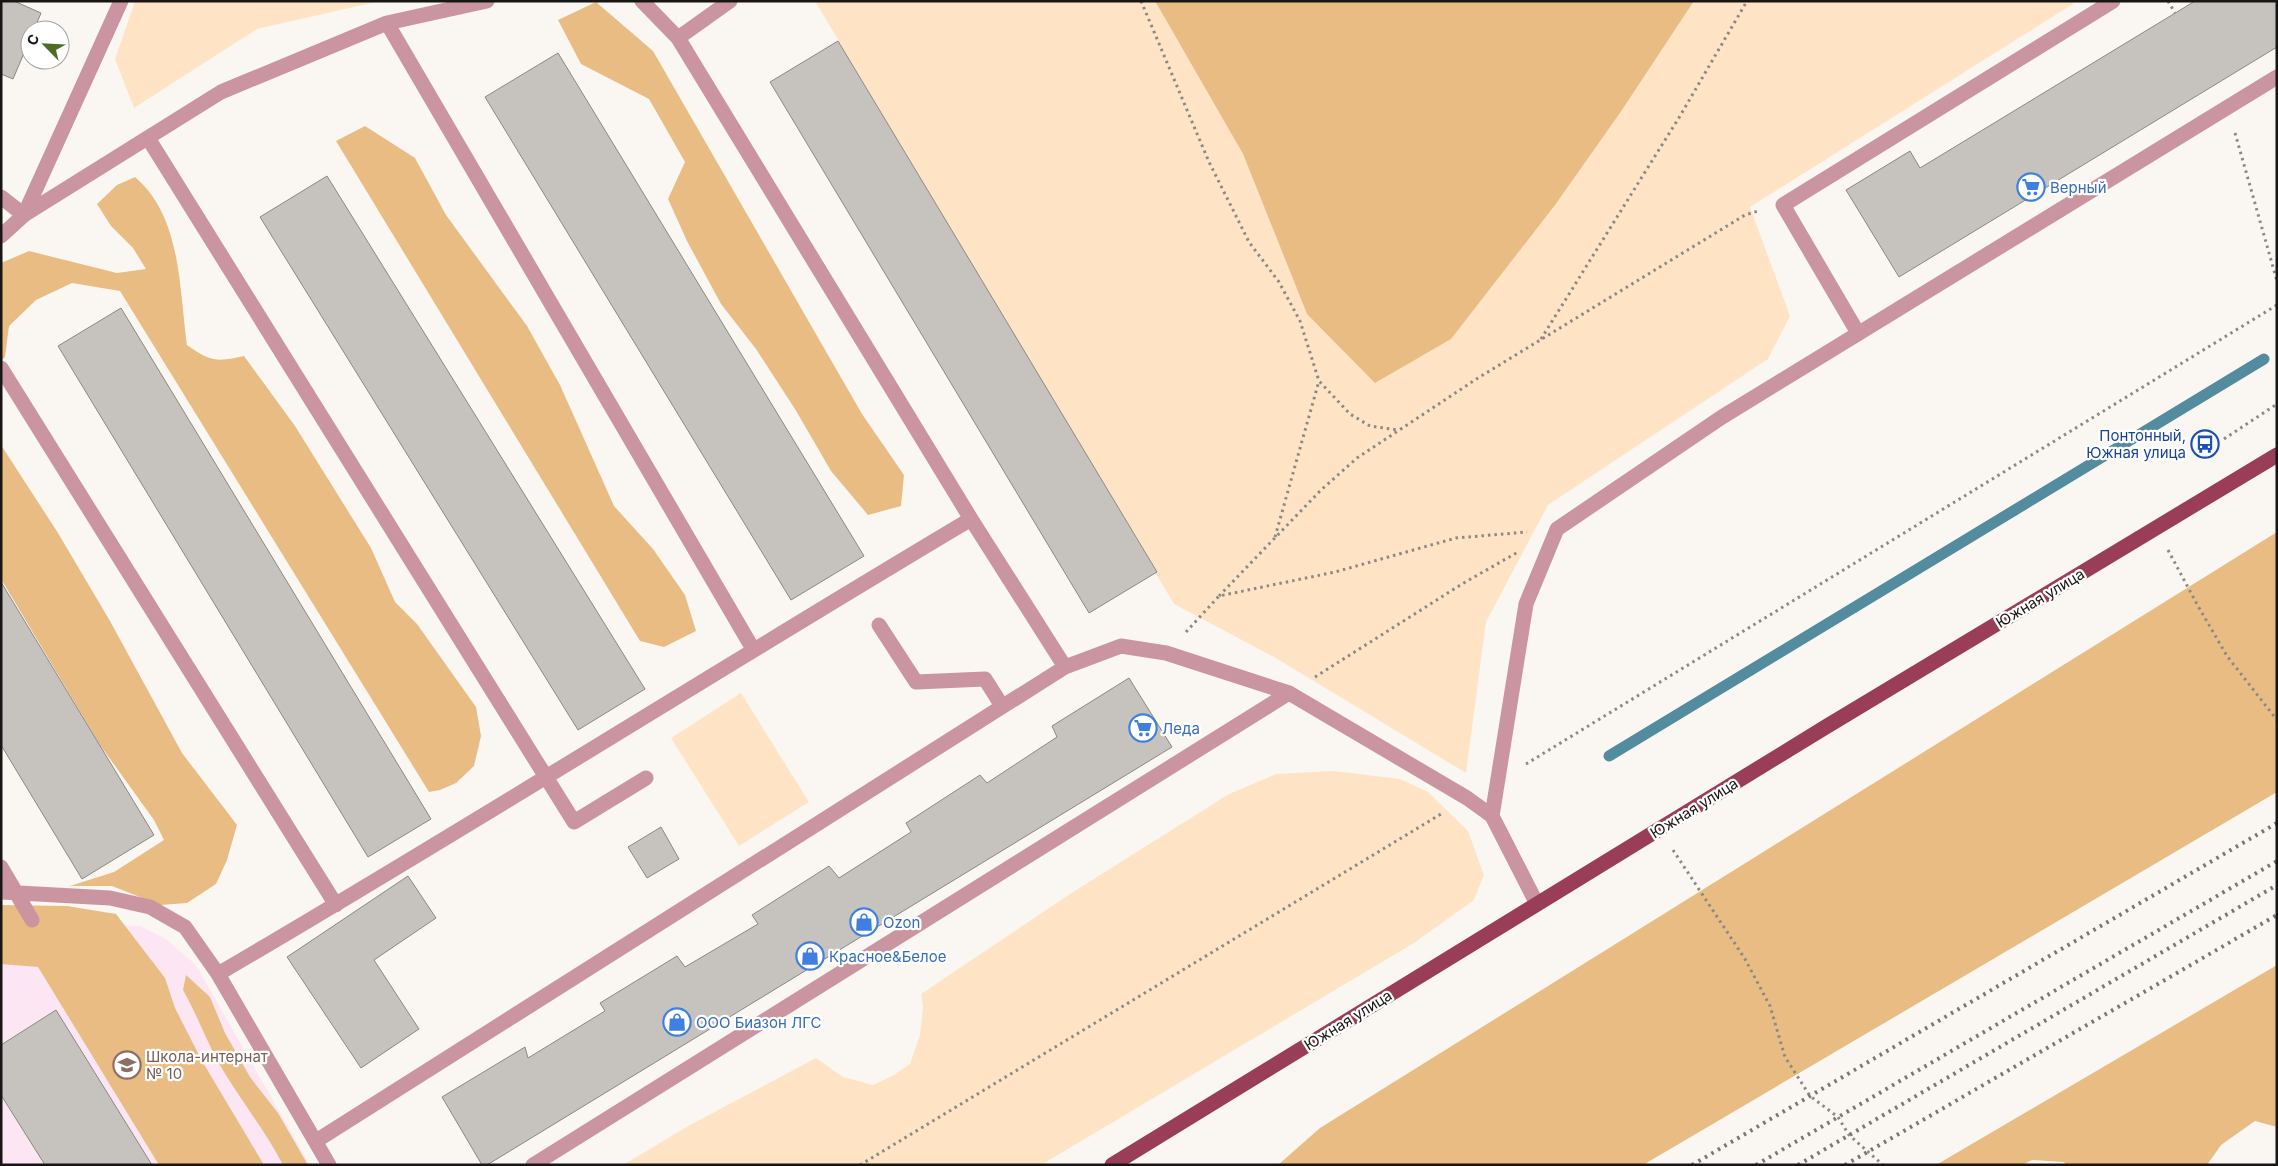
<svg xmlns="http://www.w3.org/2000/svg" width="2278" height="1166" viewBox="0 0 2278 1166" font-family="Inter,sans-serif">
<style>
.education{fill:#fde6f3}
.green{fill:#fee4c5}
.forest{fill:#e9bc83}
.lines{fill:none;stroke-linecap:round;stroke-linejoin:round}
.stream{stroke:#538b9f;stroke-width:11}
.building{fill:#c6c3be;stroke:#8b8884}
.path{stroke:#8b8986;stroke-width:3;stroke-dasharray:2.5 4;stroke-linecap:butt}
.lane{stroke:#ca94a0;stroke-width:15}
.street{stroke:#ca94a0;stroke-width:15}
.primary{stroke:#9a3d59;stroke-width:15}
.rail{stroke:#797774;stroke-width:4;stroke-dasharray:2.5 5;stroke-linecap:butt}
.labels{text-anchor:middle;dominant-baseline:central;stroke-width:4.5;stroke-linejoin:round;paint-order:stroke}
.shop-label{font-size:15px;fill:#366cbe;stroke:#fff;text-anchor:start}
.transit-label{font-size:15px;fill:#164399;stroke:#fff;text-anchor:end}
.street-label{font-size:15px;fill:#171614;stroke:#fff}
.education-label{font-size:15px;fill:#785e54;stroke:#fff;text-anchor:start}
</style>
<rect width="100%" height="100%" fill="#faf7f3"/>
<!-- education -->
<path class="education" d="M1,919L140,926L166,939L196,965L310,1165H1Z"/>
<!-- green -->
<path class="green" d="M135,1H380L257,29L134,108L115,59Z
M815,1H1155L1243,154L1307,314L1622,110L1694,1H2072L2073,4L1750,207L1790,316L1768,359L1548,505L1486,622L1466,773L1274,657L1174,604Z
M741,693L809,802L739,846L671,738Z
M1334,771L1400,779L1428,792L1468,831L1484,875L1474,900L1414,943L1041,1165H623L690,1125L816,1058L843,1077L873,1085L892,1076L910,1064L920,1035L923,1007L921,994L1073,892L1229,794L1276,774Z"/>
<!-- forest -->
<path class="forest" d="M1155,1H1694L1622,110L1555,205L1451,339L1375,383L1307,314L1243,154Z
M596,2L653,51L862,414L904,475L901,506L868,515L831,471L795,409L756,349L721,304L687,241L668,199L685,162L649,99L581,64L558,20Z
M365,126L415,158L446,215L527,326L560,385L614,506L653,549L685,595L696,631L664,647L640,641L336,141Z
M135,177C182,217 179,289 187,345C211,362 216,362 244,356L295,426L371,548L395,602L417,624L476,707L481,736L474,766L456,783L440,790L429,792L120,291L72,283L36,300L9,326L5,357L1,361V263L29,251L117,273L146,269L133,248L111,226L97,204L117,185Z
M1,445L58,533L110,621L182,753L237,825L227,860L216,884L187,903L160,905L112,886H70L114,872L164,840L154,820L100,745L1,579Z
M2277,532V792L1643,1165H1278L1320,1128Z
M1,905L67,906L116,914L165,978L175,1008L202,1061L264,1165H159L38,967L1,964Z
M2277,965V1127L2255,1121L2221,1145L2207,1165H2066L2064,1162L2032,1160L2022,1165H1936Z
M186,975L210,997L225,1033L250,1077L278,1113L308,1165H283C264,1128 237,1096 217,1060C205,1037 196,1013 183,990Z"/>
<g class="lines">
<!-- stream -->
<path class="stream" d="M1609,756L2264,359"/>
</g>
<!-- building -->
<path class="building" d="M1,1H14L41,13L34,30H30V39L13,79L1,74Z
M2195,1H2277V47L1899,277L1846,190L1910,151L1920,168Z
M838,41L1157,572L1089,613L770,82Z
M558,53L864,556L791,600L485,97Z
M327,176L645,689L578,730L260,217Z
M121,308L431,819L368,857L58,346Z
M1,582L154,835L82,879L1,745Z
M1129,678L1172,747L487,1165H482L442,1097L525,1047L528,1058L605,1011L600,1003L677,956L685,967L758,924L752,915L829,866L839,878L911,832L906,823L980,775L987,783L1057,737L1052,726Z
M661,827L679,859L647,878L628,847Z
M408,876L436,918L374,960L419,1029L361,1068L287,957Z
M56,1010L152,1165H45L1,1095V1045Z"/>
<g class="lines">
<!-- path -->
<path class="path" d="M1141,1L1209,162L1249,242L1279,282L1300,321L1319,381L1350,414L1370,426L1398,430
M2168,1L2175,13
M2235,133L2277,281
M1541,339L1680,116L1747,1
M2224,439L2277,404
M1275,537L1319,381
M2168,550L2198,606L2227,656L2277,720
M1219,596L1321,490L1357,458L1478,378L1745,215L1758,211
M1186,632L1219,596L1335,572L1456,538L1527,532
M1315,677L1462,584L1518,552
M1526,764L2277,305
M1673,850L1745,959L1770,1006L1785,1057L1810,1096L1838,1117L1849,1135L1883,1165
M860,1165L1441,814"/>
<!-- lane -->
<path class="lane" d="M642,1L678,38L971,519
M387,23L487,1
M678,38L730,1
M148,138L574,822L646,778
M1,236L24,215L221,92L387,23L753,649
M1858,333L1783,205L2113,1
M1,368L336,905
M879,625L916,682L985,679L1002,706
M1492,816L1526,604L1557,529L1722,417L2277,77
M1,867L32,920
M1,892L110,898L150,907L185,927L218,974L329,1165
M218,974C471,826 719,669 971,519L1065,667L1121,646L1166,653L1289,693L1467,798L1492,816L1537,904
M316,1141L1065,667
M533,1165L1289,693"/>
<!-- street -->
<path class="street" d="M1,197L24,215L121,1"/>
<!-- primary -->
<path class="primary" d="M1112,1165L1824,728L2277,455"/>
<!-- rail -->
<path class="rail" d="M1692,1165L2277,823
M1756,1165L2277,861
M1798,1165L2277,885
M1845,1165L2277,915"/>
</g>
<!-- icons -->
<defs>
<g id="supermarket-ring" transform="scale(1.4375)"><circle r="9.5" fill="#fff" stroke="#3f7fe0" stroke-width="1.5"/><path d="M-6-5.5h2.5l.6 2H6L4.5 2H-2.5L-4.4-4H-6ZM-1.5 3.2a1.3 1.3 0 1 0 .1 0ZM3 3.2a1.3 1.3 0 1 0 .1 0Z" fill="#3f7fe0"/></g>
<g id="bus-ring" transform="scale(1.4375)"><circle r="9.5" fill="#fff" stroke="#1a4fb4" stroke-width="1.5"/><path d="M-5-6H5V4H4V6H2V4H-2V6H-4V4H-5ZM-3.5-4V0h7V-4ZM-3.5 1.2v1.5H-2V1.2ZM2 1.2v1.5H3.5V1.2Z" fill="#1a4fb4"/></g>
<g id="shop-ring" transform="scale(1.4375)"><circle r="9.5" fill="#fff" stroke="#3f7fe0" stroke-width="1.5"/><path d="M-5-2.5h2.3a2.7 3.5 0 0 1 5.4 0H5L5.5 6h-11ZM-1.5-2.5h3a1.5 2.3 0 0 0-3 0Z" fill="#3f7fe0"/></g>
<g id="school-ring" transform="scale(1.4375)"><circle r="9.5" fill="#fff" stroke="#8d6e63" stroke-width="1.5"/><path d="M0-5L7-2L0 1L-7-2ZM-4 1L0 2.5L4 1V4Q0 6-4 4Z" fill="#8d6e63"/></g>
</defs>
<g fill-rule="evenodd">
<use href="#supermarket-ring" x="2031" y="187"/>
<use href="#bus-ring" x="2205" y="444"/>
<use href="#supermarket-ring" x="1143" y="728"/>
<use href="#shop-ring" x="864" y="922"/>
<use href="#shop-ring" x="810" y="956"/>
<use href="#shop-ring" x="677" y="1022"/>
<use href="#school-ring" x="127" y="1065"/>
</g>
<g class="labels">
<!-- shop labels -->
<g class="shop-label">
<text x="2050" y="187">Верный</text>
<text x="1162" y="728">Леда</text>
<text x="883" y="922">Ozon</text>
<text x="829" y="956">Красное&amp;Белое</text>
<text x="696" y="1022">ООО Биазон ЛГС</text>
</g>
<!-- transit labels -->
<g class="transit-label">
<text x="2186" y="435">Понтонный,<tspan x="2186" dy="17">Южная улица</tspan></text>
</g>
<!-- street labels -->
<g class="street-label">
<text transform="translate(2040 598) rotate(-31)">Южная улица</text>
<text transform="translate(1694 808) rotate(-32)">Южная улица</text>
<text transform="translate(1348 1020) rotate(-32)">Южная улица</text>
</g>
<!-- education labels -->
<g class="education-label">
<text x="146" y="1056">Школа-интернат<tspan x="146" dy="17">№ 10</tspan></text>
</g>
</g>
<!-- border -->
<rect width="2278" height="1166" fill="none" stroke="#171614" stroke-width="5"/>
<!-- north arrow -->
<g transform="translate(45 45) rotate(294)"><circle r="24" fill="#ffffff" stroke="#a2a2a1"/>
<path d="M0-4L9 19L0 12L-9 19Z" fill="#4f6d22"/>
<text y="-8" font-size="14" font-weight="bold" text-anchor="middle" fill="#171614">С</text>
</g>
</svg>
